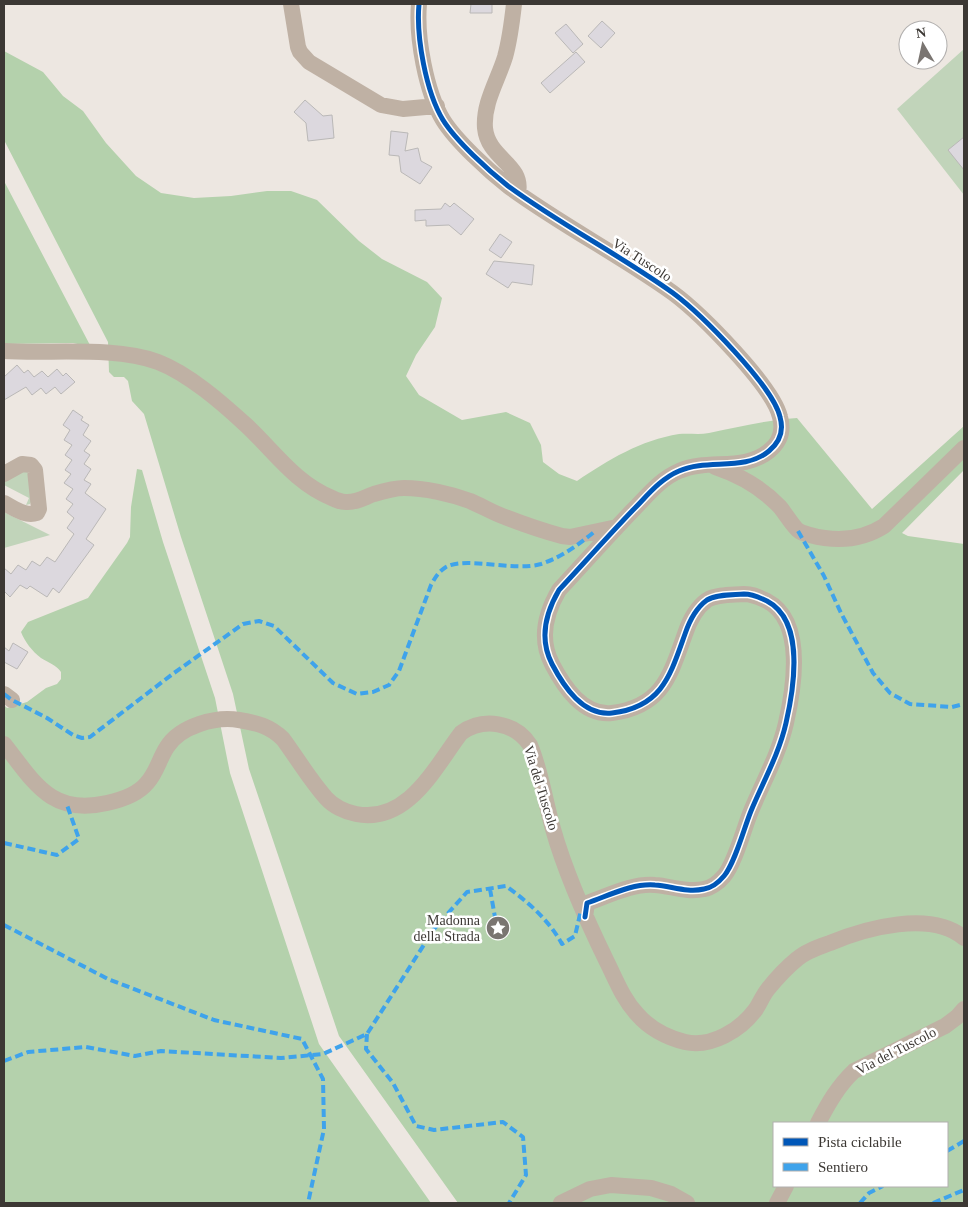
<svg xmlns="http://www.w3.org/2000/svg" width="968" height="1207" viewBox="0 0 968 1207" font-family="Georgia,serif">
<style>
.green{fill:#c1d4ba}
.forest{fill:#b4d1ac;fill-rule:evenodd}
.building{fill:#dcd8de;stroke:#bab8b7}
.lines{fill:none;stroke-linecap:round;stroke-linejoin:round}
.minor{stroke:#bfb1a4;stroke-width:16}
.quiet{stroke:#3fa3eb;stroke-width:4;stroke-dasharray:8 4;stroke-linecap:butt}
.cycleway-casing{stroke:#fff;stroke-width:8}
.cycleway{stroke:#0057b8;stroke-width:5}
.labels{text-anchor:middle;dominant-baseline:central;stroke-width:5;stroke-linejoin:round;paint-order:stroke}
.street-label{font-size:14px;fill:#3c3834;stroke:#fff}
.poi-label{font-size:14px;fill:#3c3834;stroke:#fff;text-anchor:end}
</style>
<rect width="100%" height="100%" fill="#ede7e1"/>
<!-- green -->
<path class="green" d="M964,49V195L897,109Z
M28,469L32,500L30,504L26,505L29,498L4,485V478Z
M4,512L50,535L4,548Z"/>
<!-- forest -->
<path class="forest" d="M4,51L43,72L63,96L83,111L106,143L136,176L161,193L194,198L231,196L267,191H291L317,200L359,241L382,259L427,282L442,298L435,327L416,355L406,376L419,395L462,420L506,412L530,423L541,445L543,462L559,474L577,481C608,460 641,440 679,434C689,433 699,435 709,433C739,427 767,420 797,418L872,509L964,426V470L902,533L908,536L964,544V1203H458L339,1036L249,769L233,694L181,537L144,414L132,401L128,381L124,377H114L109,372L108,342L4,140ZM774,1123H947V1186H774Z
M4,181L91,347L73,343L4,344Z
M137,469L142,470L163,542L215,698L230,773L319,1044L431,1203H4V705L7,708L27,702L46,688L57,684L61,679V672C56,665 49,663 41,658C32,651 25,642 21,632L28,622L88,598L127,543L130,537L131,507Z"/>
<!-- building -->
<path class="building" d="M471,4H492V13H470Z
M602,21L615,33L601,48L588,36Z
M566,24L583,44L573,53L555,33Z
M576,52L585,62L550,93L541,83Z
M305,100L323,116L332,115L334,138L308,141L306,123L294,112Z
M391,131L408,133L405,151L418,148L421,161L432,167L420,184L401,172L399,156L389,155Z
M964,137V170L948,150Z
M445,203L450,207L454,203L474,219L461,235L449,225L426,226V220L415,221V210L441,209Z
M500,234L512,242L501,258L489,250Z
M494,261L534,265L532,285L512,282L508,288L486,274Z
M17,365L24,373L28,370L34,377L42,371L48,377L57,369L63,376L66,373L75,382L61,394L55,387L46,394L41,388L32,395L26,387L4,400V377Z
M73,410L83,417L81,420L89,425L83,435L91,441L84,451L90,455L84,464L91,469L84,480L91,484L85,493L106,509L86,539L94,545L59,593L53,588L47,597L30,586L27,589L20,585L10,597L4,591V568L11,574L18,565L26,570L32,561L40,566L47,557L55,562L74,534L67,528L74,518L67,512L73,504L66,499L73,489L64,483L71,474L65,470L72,460L65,455L72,445L64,440L70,430L63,425Z
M13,643L28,652L17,669L4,662V647L9,651Z"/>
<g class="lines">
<!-- minor -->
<path class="minor" d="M291,4L298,47L300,52L309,62L381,105L403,109L437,106
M419,4C416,37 426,92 443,120C456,141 489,171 508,186C561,225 620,255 673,293C700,313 773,386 780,417C784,431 780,442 769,451C744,472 708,458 679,471C660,479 647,496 633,510C608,536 584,563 559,590C545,614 539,639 552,664C564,687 583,716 612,713C662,707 670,676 685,634C689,622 696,608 707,600C717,594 733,595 744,594C753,594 758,597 767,601C805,621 794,688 786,723C779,754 763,782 751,811C744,828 735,863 724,876C719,882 711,888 704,889C687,893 671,886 655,885C632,883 608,896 587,903L585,917
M514,4C512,22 510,39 505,57C498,80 483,103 485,128C488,159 524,164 518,193
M4,351C51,354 114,346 158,362C189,374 222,403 246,425C274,451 295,483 332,498C336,500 341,502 346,502C356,503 365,497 374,494C384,491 394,488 404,488C425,488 451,494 470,501C482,506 493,513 505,517C523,524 543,531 562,536L570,537L617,527
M715,467C739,475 763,489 780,507C785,513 794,528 799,531C802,533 807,534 810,535C836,542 862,540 884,526L964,448
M4,474L22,464L31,465L35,470L39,509L37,513C25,517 14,508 4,503
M4,694L12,700
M4,744C34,782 51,816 107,803C121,800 138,794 147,783C157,772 159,759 167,747C180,726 216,716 239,720C257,723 270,726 283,739C297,758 310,780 326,798C333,806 345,812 356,814C408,824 435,767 461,733C483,717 515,722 530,745C541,771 545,801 553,829C566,875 586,919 607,962C616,980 623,999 637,1014C650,1029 665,1037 685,1042C711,1048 741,1030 756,1009C760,1003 763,995 768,989C776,979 786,968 797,959C806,951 819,947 830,943C866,928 931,910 964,938
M818,1123C828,1104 838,1086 854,1071L945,1026L957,1017L964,1009
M561,1203L590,1189L611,1185L651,1188L671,1194L687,1203
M777,1203L786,1186"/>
<!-- quiet -->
<path class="quiet" d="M798,531L824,576L841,613L873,673L890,693L910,704L952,707L964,704
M4,694L12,700L47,718L73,735L82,738L90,737L174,673L243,624L259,621L274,626L333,683L357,694L373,692L389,685L399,671L431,585C435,578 438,572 446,567C466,556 514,572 541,564C562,557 578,545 594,532
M4,843L57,855L79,839L67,805
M490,889L496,923
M4,925L108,979L214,1020L302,1039L323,1079L324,1129L308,1203
M367,1034L366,1049L393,1083L416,1126L434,1130L503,1122L523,1137L526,1175L509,1203
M4,1061L28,1052L86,1047L135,1056L161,1051L281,1058L323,1054L367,1034L434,929L467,892L506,886C528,902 549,920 562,944L575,936L581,910
M947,1151L964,1141
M860,1203L869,1193L883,1186
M933,1203L964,1190"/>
<!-- cycleway casing -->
<g class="cycleway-casing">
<path id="cycleway" d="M419,4C416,37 426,92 443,120C456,141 489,171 508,186C561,225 620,255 673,293C700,313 773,386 780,417C784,431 780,442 769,451C744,472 708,458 679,471C660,479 647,496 633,510C608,536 584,563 559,590C545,614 539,639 552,664C564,687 583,716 612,713C662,707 670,676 685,634C689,622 696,608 707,600C717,594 733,595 744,594C753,594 758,597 767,601C805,621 794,688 786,723C779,754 763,782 751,811C744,828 735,863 724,876C719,882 711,888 704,889C687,893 671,886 655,885C632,883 608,896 587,903L585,917"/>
</g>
<!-- cycleway -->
<use href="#cycleway" class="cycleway"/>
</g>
<!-- icons -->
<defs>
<g id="sight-disc" transform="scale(1.25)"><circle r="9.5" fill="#7a7571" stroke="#fff"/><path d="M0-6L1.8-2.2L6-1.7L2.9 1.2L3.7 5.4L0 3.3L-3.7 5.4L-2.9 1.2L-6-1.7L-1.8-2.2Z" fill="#fff"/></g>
</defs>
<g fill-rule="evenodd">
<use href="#sight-disc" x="498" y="928"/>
</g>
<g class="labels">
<!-- street labels -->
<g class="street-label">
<text transform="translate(642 260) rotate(33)">Via Tuscolo</text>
<text transform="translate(541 788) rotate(73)">Via del Tuscolo</text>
<text transform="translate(896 1051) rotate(-27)">Via del Tuscolo</text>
</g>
<!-- poi labels -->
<g class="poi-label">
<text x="480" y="920">Madonna<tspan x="480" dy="16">della Strada</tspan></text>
</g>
</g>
<!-- border -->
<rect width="968" height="1207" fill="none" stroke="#3c3834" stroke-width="10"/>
<!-- legend -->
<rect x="773" y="1122" width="175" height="65" fill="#ffffff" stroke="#b1afae"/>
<rect x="783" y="1138" width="25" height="8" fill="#0057b8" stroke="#b1afae"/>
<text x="818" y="1147" font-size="15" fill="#3c3834">Pista ciclabile</text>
<rect x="783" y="1163" width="25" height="8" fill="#3fa3eb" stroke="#b1afae"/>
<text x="818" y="1172" font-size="15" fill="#3c3834">Sentiero</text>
<!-- north arrow -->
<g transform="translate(923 45) rotate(351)"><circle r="24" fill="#ffffff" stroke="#b1afae"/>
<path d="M0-4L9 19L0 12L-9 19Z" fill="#7a7571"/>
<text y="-8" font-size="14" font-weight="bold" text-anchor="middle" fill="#3c3834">N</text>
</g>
</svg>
